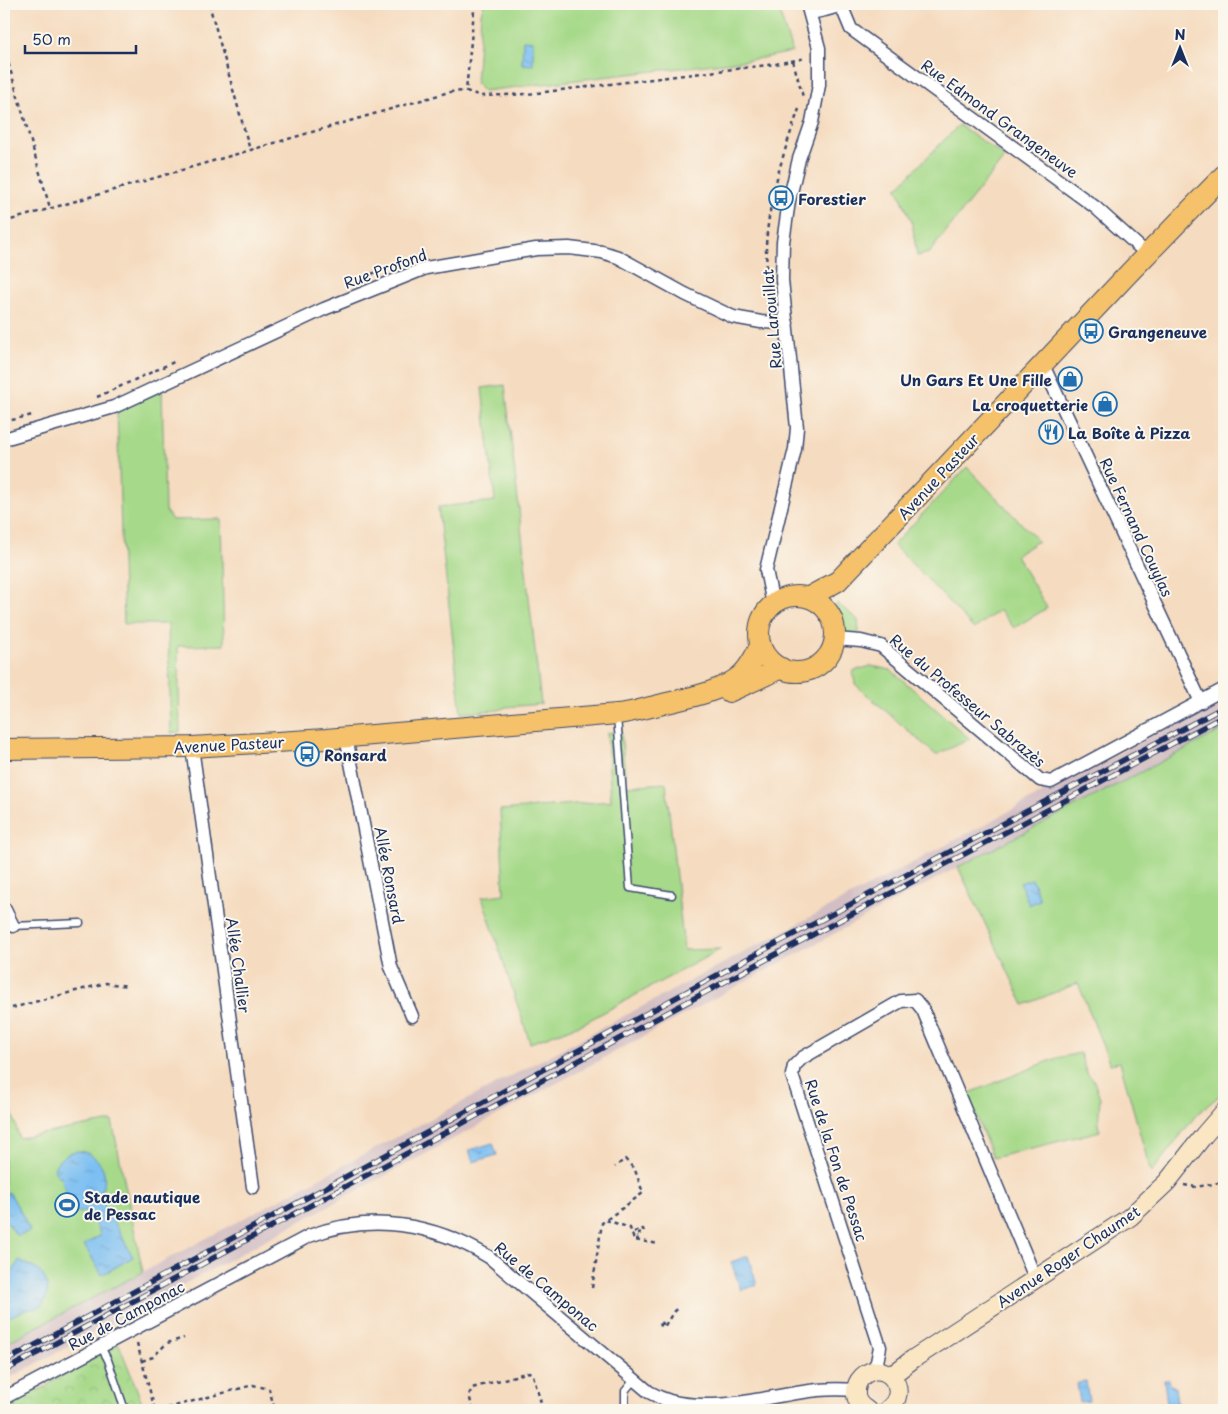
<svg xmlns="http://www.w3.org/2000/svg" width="1228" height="1414" viewBox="0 0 1228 1414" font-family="'Playpen Sans',sans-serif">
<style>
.railway{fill:#d2bec3}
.green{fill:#a6d989;stroke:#608474}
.park{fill:url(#park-crowns);stroke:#608474}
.water{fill:url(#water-ripples);stroke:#4c77a8}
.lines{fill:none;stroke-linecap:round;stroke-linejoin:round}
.lane-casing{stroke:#3c496d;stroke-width:9}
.street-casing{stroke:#3c496d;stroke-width:15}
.secondary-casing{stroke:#3c496d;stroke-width:20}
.primary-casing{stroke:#3c496d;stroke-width:22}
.path{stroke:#3c496d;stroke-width:2.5;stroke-dasharray:4 4;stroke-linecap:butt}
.lane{stroke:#fff;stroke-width:6}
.street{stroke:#fff;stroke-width:12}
.secondary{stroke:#fbe6c4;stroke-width:18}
.primary{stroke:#f5c16b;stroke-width:20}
.rail-casing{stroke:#1b2f5e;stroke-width:5.5}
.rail{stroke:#fbf7ec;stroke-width:4;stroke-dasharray:11;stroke-linecap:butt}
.labels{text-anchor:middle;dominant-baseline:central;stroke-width:4;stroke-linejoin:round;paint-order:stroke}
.street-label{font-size:15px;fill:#1b2f5e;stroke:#fbf7ec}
.poi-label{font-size:15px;font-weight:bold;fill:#1b2f5e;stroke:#fbf7ec;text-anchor:start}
</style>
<defs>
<pattern id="park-crowns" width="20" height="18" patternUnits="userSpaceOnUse" patternTransform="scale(1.25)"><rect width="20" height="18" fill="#a6d989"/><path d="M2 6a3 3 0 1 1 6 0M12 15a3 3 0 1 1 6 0" fill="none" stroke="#8ebb79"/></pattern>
<pattern id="water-ripples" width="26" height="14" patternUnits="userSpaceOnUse" patternTransform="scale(1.25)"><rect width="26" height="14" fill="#7dbff2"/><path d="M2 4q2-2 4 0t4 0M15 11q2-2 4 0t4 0" fill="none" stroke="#669cc7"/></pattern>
</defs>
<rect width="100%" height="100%" fill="#fbf7ec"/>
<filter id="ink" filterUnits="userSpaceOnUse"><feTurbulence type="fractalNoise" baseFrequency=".02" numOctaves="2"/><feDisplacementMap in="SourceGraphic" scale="10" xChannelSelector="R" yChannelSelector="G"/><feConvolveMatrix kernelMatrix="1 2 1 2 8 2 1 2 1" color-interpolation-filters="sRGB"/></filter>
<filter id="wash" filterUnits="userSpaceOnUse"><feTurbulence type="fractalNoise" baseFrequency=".0096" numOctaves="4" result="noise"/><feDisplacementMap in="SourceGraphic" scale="20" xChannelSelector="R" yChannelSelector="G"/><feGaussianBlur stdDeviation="1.12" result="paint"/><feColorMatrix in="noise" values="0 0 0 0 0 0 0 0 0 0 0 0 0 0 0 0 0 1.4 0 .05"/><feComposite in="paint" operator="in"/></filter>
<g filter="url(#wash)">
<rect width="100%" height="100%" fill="#f5dbbf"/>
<!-- railway -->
<path class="railway" d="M1224,697V729L958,867L4,1381V1344L143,1272Z"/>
<!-- green -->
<path class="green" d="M484,4H777L792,52L757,59L483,91L476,83L481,14Z
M959,125L1005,157L929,253L917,256L912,222L897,188Z
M505,385L541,704L506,707L499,710L461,713L438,507L495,501L482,388Z
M162,388L165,510L172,520L221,519L224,645L178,646L180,732L171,733L168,624H124L117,409Z
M967,467L1038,541L1016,555L1047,608L1014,628L1000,610L974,629L929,581L893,545Z
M837,603L858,620L859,632L854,635C850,634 845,634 842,630C839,625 835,608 837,603Z
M871,666L891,670L970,739L936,755L855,684L853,671Z
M1224,729V1092L1197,1114L1151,1173L1120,1062L1110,1064L1078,983L1024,1005L958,867Z
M621,731L626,786L666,783L684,950L721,949L582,1024L530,1043L482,897L504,894L500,810L611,801L607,733Z
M1080,1053L1086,1072L1094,1081L1100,1099L1098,1125L1100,1131L993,1158L967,1094L1057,1058Z
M9,1100L19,1138L112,1121L143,1272L4,1344V1101Z"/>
<!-- park -->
<path class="park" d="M119,1344L145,1410H4V1405C12,1401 20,1395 29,1392C38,1390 48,1388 53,1380Z"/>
<!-- water -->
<path class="water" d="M523,40L533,41V65L522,64Z
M1032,879L1040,900L1029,905L1020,883Z
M493,1143L497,1155L473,1162L469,1150Z
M76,1151C93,1151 108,1166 104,1184C103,1188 101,1192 100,1196L133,1257L102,1275L84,1245L101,1235L87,1210L79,1213L77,1211L63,1185L62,1178C43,1169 65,1153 76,1151Z
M4,1193H10L23,1216L30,1231L17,1236L5,1219L4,1216Z
M748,1256L757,1285L741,1290L731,1262Z
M19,1260C35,1269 49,1272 47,1294C46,1302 43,1305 36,1309C26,1307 14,1316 4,1319V1281L10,1277Z
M1169,1379L1170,1384L1175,1387L1177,1403L1167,1404L1164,1380Z
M1086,1381L1089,1401L1080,1402L1077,1383Z"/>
</g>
<g filter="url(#ink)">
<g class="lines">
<!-- lane casing -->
<g class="lane-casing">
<path id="lane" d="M617,716L630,888L672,895
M13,926L80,923
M101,1347L108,1360L125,1410
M625,1410V1391L634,1380"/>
</g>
<!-- street casing -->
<g class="street-casing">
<path id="street" d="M841,5L851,29L1095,207L1147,254
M810,13L825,10L846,4
M1043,365L1201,702
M4,439L114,407L324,309L426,268L536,249L569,248L602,252L618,257L685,294L733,317L761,322L787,323
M773,604L766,570L795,449L797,428L782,280L783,242L789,201L799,159L812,122L819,85V48L807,4
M835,639L861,641L881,646L1040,780L1051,782L1224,689
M346,737L391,967L412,1016
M192,747L253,1187
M4,908L13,926
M871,1372L877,1362L880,1347L792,1075L794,1066L802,1058L901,1001L915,1000L923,1010L1036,1280
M4,1398L309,1236C371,1213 433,1223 489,1257L649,1392C656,1396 663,1399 670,1401C719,1413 769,1395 818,1390C830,1389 843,1389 856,1390"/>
</g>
<!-- secondary casing -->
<g class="secondary-casing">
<path id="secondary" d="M891,1376L913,1359L1130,1217L1167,1182L1204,1135L1224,1112
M867,1410C860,1406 855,1399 856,1391C856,1385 859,1380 862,1377C884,1356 914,1391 887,1410"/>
</g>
<!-- primary casing -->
<g class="primary-casing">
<path id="primary" d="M759 634a38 38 0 1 1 76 0a38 38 0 1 1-76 0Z
M809,597L838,581L1129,273L1224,175
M729,692L782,668
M4,749L192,747L326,739L617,714C630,713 642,709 655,706C681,699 721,693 741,675C750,667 755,656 760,646"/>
</g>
<!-- path -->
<path class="path" d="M209,4L250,150
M477,4L474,11L466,91L481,96L528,94L776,64L806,58
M4,48L50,208
M793,61L803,97
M4,222L449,92L466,91
M767,276C767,266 766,255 766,245C769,198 783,153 799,109
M364,277L384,269
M767,282L768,309
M97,397L176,361
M4,422L32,415
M4,1008H12L106,983L128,986
M1184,1185L1196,1187L1224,1182
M606,1220L630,1228L634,1240L659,1244
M634,1232L643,1229L644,1232L636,1235L638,1240
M592,1288L602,1223L643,1193L635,1170L625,1159L615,1167
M664,1324L659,1322L658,1324L664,1327L674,1311L678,1308
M137,1343L155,1410
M142,1361L153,1357L167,1343L184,1338
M160,1410L253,1385L269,1389L275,1410
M473,1410L469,1395L472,1388L529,1372L533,1375L543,1410"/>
<!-- lane -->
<use href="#lane" class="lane"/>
<!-- street -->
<use href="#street" class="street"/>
<!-- secondary -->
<use href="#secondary" class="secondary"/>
<!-- primary -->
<use href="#primary" class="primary"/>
<!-- rail casing -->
<g class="rail-casing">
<path id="rail" d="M4,1362L747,959L1224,707
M4,1371L752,967L1224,716"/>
</g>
<!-- rail -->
<use href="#rail" class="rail"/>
</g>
</g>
<!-- icons -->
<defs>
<g id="bus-ring" transform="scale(1.25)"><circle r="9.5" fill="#fbf7ec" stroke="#1f6fb2" stroke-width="1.5"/><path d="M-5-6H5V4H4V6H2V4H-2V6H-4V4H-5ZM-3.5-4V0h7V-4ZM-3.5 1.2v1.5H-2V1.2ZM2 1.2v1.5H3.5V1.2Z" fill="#1f6fb2"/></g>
<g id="shop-ring" transform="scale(1.25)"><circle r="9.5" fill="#fbf7ec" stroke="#1f6fb2" stroke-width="1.5"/><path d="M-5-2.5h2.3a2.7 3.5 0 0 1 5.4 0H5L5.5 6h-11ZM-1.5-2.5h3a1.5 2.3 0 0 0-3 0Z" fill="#1f6fb2"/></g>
<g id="restaurant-ring" transform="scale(1.25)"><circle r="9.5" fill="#fbf7ec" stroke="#1f6fb2" stroke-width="1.5"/><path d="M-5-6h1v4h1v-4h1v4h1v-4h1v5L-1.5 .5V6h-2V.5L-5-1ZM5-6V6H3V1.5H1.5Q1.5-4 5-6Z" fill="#1f6fb2"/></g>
<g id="stadium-ring" transform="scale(1.25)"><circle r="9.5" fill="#fbf7ec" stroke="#1f6fb2" stroke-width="1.5"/><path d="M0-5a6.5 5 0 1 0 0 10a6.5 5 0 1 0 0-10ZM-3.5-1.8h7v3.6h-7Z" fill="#1f6fb2"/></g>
</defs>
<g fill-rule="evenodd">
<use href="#bus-ring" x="781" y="198"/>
<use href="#bus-ring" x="1091" y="331"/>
<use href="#shop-ring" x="1070" y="379"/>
<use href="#shop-ring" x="1105" y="404"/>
<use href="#restaurant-ring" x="1051" y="432"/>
<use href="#bus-ring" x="307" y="754"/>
<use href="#stadium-ring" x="67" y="1205"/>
</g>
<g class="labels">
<!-- street labels -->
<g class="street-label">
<text transform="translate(1000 118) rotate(36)">Rue Edmond Grangeneuve</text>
<text transform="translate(385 268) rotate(-20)">Rue Profond</text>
<text transform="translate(771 319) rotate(-95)">Rue Larouillat</text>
<text transform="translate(938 476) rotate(-47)">Avenue Pasteur</text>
<text transform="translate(1137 527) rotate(65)">Rue Fernand Couylas</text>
<text transform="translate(968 700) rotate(40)">Rue du Professeur Sabrazès</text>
<text transform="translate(229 744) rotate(-3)">Avenue Pasteur</text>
<text transform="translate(390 875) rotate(79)">Allée Ronsard</text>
<text transform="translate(239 965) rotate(82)">Allée Challier</text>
<text transform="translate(837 1160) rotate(72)">Rue de la Fon de Pessac</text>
<text transform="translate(1068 1256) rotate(-34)">Avenue Roger Chaumet</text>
<text transform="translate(547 1286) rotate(40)">Rue de Camponac</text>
<text transform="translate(126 1315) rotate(-28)">Rue de Camponac</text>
</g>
<!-- poi labels -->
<g class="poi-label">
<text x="798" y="198">Forestier</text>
<text x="1108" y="331">Grangeneuve</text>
<text x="1052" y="379" text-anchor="end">Un Gars Et Une Fille</text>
<text x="1088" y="404" text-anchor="end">La croquetterie</text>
<text x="1068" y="432">La Boîte à Pizza</text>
<text x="324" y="754">Ronsard</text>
<text x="84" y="1196">Stade nautique<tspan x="84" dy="17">de Pessac</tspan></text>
</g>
</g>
<!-- margin -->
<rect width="1228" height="1414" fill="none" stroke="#fbf7ec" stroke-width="20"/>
<!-- north arrow -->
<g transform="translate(1180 48)" stroke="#fbf7ec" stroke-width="4" paint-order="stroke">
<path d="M0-4L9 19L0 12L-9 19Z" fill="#1b2f5e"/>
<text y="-8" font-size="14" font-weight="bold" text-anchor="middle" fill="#1b2f5e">N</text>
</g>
<!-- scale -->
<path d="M25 45v8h111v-8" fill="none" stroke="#1b2f5e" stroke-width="2.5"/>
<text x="32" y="45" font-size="15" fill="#1b2f5e" stroke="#fbf7ec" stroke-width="4" paint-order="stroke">50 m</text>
</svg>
